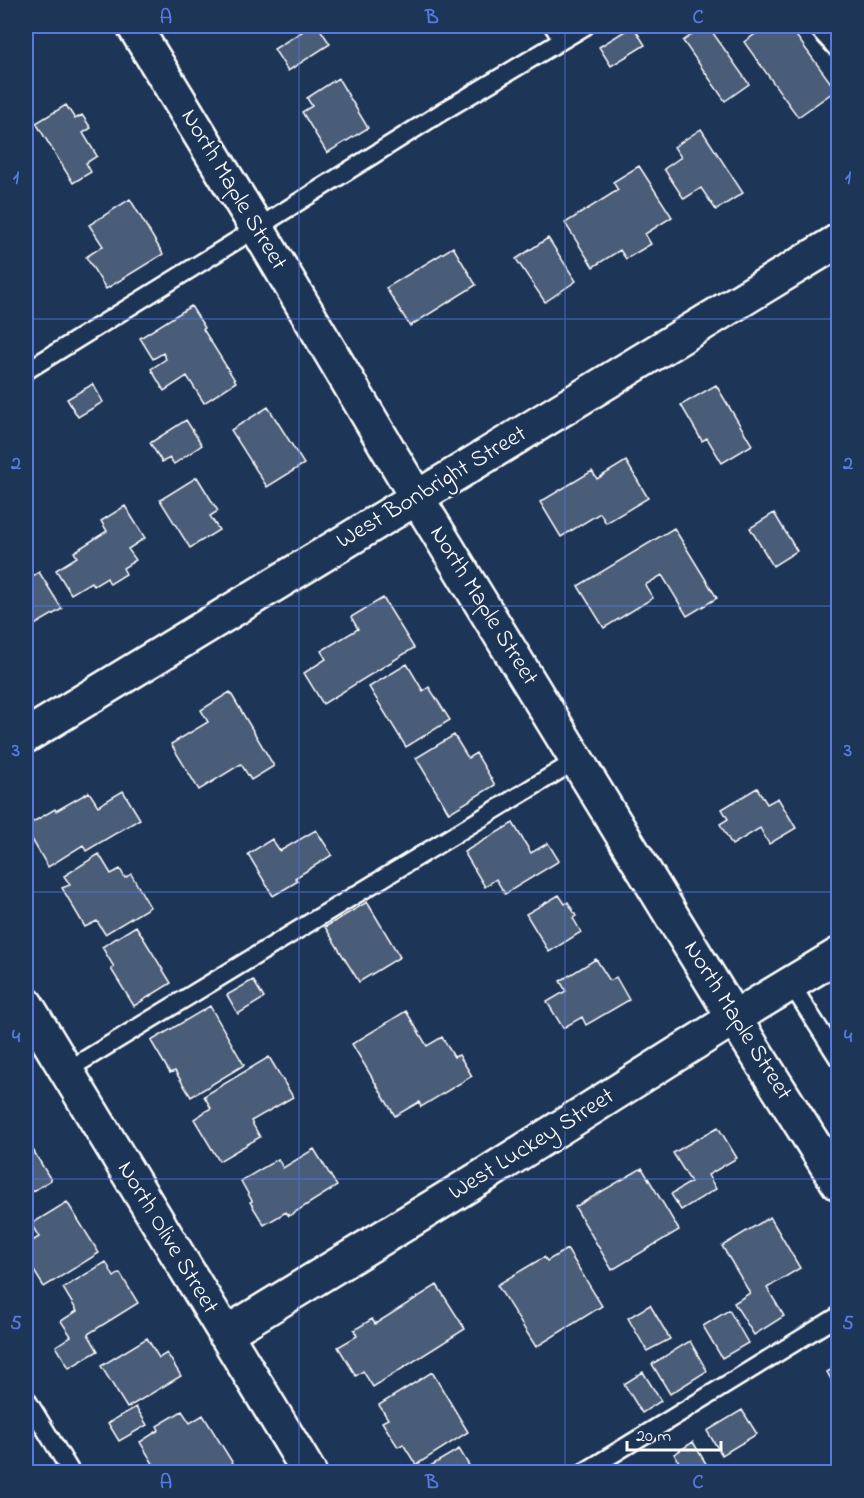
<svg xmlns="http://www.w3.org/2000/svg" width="864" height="1498" viewBox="0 0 864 1498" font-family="'Indie Flower',sans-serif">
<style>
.building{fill:#4a5d79;stroke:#fff;stroke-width:1.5}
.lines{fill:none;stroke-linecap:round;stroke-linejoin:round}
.lane-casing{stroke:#fff;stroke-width:21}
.street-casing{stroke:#fff;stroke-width:38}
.lane{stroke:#1d3557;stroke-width:16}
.street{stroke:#1d3557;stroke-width:33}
.grid{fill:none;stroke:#567ae2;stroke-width:1.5;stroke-opacity:0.55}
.labels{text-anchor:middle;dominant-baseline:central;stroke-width:5;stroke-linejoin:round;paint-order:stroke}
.street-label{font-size:24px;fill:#fff;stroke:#1d3557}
.neatline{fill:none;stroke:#567ae2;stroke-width:2}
.grid-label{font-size:20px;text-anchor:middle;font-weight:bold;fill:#567ae2}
</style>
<rect width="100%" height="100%" fill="#1d3557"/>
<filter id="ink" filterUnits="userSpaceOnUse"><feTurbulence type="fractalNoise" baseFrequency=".0167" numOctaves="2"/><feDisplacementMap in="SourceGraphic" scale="12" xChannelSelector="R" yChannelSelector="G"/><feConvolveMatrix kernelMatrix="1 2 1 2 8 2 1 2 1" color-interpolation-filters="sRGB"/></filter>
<g filter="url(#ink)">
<!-- building -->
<path class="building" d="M311,26H318L330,44L288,71L274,49Z
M633,26L645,45L611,66L599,47Z
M705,26H708L749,84L725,101L683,41Z
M767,26H789L836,90L798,117L744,42Z
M338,78L368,128L327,153L302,112L312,106L307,98Z
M66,105L75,119L82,115L91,128L83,133L97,156L86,163L91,172L73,183L36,123Z
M701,129L743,193L716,210L701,188L684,199L664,169L681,157L674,147Z
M639,166L672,217L645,234L651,244L626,259L620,250L593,267L565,223L618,190L613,182Z
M130,199L163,254L106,289L86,257L103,246L89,225Z
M548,238L576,281L545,302L516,259Z
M453,247L476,285L410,326L386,288Z
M191,306L205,328L203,329L236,382L204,403L187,376L164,391L151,369L166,359L163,353L153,359L140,338Z
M93,384L103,402L78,417L67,399Z
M716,385L752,445L722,463L707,438L702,441L681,405Z
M268,407L304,464L267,487L231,430Z
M186,420L202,445L174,464L170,458L162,462L150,443Z
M626,461L648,498L606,523L600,513L561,537L540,502L592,471L597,479Z
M197,477L218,511L210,516L219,530L190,548L160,500Z
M125,506L145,538L128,549L136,560L123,568L126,574L110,584L107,578L94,586L91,582L71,594L56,570L77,557L74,552L107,531L101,521Z
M774,513L797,551L773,566L750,528Z
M674,528L717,598L687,616L662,575L645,585L653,598L604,628L578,586Z
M39,572L62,609L26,630V580Z
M383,598L414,648L323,704L304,673L326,659L321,651L358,629L351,617Z
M407,664L423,691L429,687L450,720L406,747L369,687Z
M230,692L274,766L251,780L241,764L199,790L171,744L208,722L201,710Z
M454,735L468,758L476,753L495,785L449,813L416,758Z
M757,788L767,804L778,798L796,828L769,844L760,828L732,845L720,824L728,819L722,809Z
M123,791L140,819L86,851L83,845L48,867L26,829V826L55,809L56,811L89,792L98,806Z
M513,823L531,853L548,843L559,861L505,894L496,879L485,887L464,852Z
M316,830L332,855L295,878L298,881L273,896L248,854L272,839L280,851Z
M99,854L111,874L120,869L125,878L131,874L150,907L105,934L97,921L85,927L62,888L70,885L64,876Z
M559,895L565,904L568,902L576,916L573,918L581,932L549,952L526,914Z
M367,902L400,957L359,982L325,927Z
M136,926L171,983L134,1006L111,969L114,967L102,947Z
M596,959L610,981L616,977L629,1000L586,1025L582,1017L563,1028L547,1002L566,991L560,981Z
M253,980L264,998L238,1014L227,995Z
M210,1006L244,1065L191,1097L175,1071L170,1073L151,1041Z
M406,1011L427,1046L442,1037L454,1057L459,1055L472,1076L421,1107L419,1102L395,1116L352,1044Z
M269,1057L293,1097L251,1121L260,1137L219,1161L194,1119L211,1108L204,1096Z
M718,1127L737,1158L708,1175L716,1189L681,1210L671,1194L691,1182L673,1153Z
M314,1149L337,1186L289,1216L286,1212L264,1225L250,1202L252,1201L241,1181L278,1159L283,1168Z
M33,1150L51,1180L26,1196V1154Z
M642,1168L679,1230L612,1270L575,1207Z
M67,1202L99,1253L44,1287L26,1258V1245L39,1237L31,1224Z
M770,1217L800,1268L767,1288L784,1316L754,1335L734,1303L750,1293L722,1246Z
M567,1249L602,1306L536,1347L497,1285L544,1257L547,1261Z
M106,1262L114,1277L120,1273L138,1303L88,1334L98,1351L69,1368L56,1346L71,1336L61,1321L77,1311L63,1288Z
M437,1285L465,1329L373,1387L363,1371L356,1376L338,1347L357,1336L354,1330L372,1319L375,1324Z
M650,1305L670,1339L647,1351L628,1318Z
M729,1310L748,1343L722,1358L703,1326Z
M147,1338L159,1358L167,1353L181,1376L127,1408L101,1366Z
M690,1341L707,1371L670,1394L652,1364Z
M838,1365V1392L827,1372Z
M432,1372L468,1432L416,1465L403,1444L398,1447L382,1422L388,1419L379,1405Z
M643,1372L661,1401L642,1413L624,1384Z
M136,1407L147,1425L119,1441L108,1423Z
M742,1410L757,1434L722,1455L707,1431Z
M182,1411L190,1423L203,1415L234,1465L222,1472H158L140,1442L159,1430L157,1426Z
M693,1442L711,1472H685L674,1454Z
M459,1449L473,1472H420Z"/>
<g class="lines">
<!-- lane casing -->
<g class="lane-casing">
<path id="lane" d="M553,26L562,40
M816,26L838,50
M26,371L257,228L442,112L586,26
M791,984L838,1058
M66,1071L577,760
M26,1398L71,1472
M584,1472L838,1316"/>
</g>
<!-- street casing -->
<g class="street-casing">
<path id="street" d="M134,26L257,228L417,498L734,1018L838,1183
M26,736L838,241
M26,1004L309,1472
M225,1334L485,1175L734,1018L838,955"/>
</g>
<!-- lane -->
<use href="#lane" class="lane"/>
<!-- street -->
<use href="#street" class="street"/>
</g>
</g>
<!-- grid -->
<path class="grid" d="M299,26V1472M565,26V1472M26,319H838M26,606H838M26,892H838M26,1179H838"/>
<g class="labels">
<!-- street labels -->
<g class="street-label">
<text transform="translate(233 190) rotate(59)">North Maple Street</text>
<text transform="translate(432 488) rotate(-31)">West Bonbright Street</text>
<text transform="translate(483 606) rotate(58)">North Maple Street</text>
<text transform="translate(737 1021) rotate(58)">North Maple Street</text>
<text transform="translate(532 1145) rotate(-32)">West Luckey Street</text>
<text transform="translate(167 1238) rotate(59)">North Olive Street</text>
</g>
</g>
<!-- margin -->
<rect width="864" height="1498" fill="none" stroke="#1d3557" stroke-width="66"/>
<!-- scale -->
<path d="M627 1441v9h94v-9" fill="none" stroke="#ffffff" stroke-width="3"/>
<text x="636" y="1441" font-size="18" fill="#ffffff" stroke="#1d3557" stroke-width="4.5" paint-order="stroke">20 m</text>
<rect x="33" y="33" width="798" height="1432" class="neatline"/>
<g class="grid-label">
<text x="166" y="23">A</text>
<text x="432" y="23">B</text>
<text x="698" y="23">C</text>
<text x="16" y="183">1</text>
<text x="848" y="183">1</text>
<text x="16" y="469">2</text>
<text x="848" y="469">2</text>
<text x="16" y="756">3</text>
<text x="848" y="756">3</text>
<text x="16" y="1042">4</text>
<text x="848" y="1042">4</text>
<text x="16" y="1329">5</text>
<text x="848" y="1329">5</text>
<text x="166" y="1488">A</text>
<text x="432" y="1488">B</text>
<text x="698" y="1488">C</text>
</g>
</svg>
